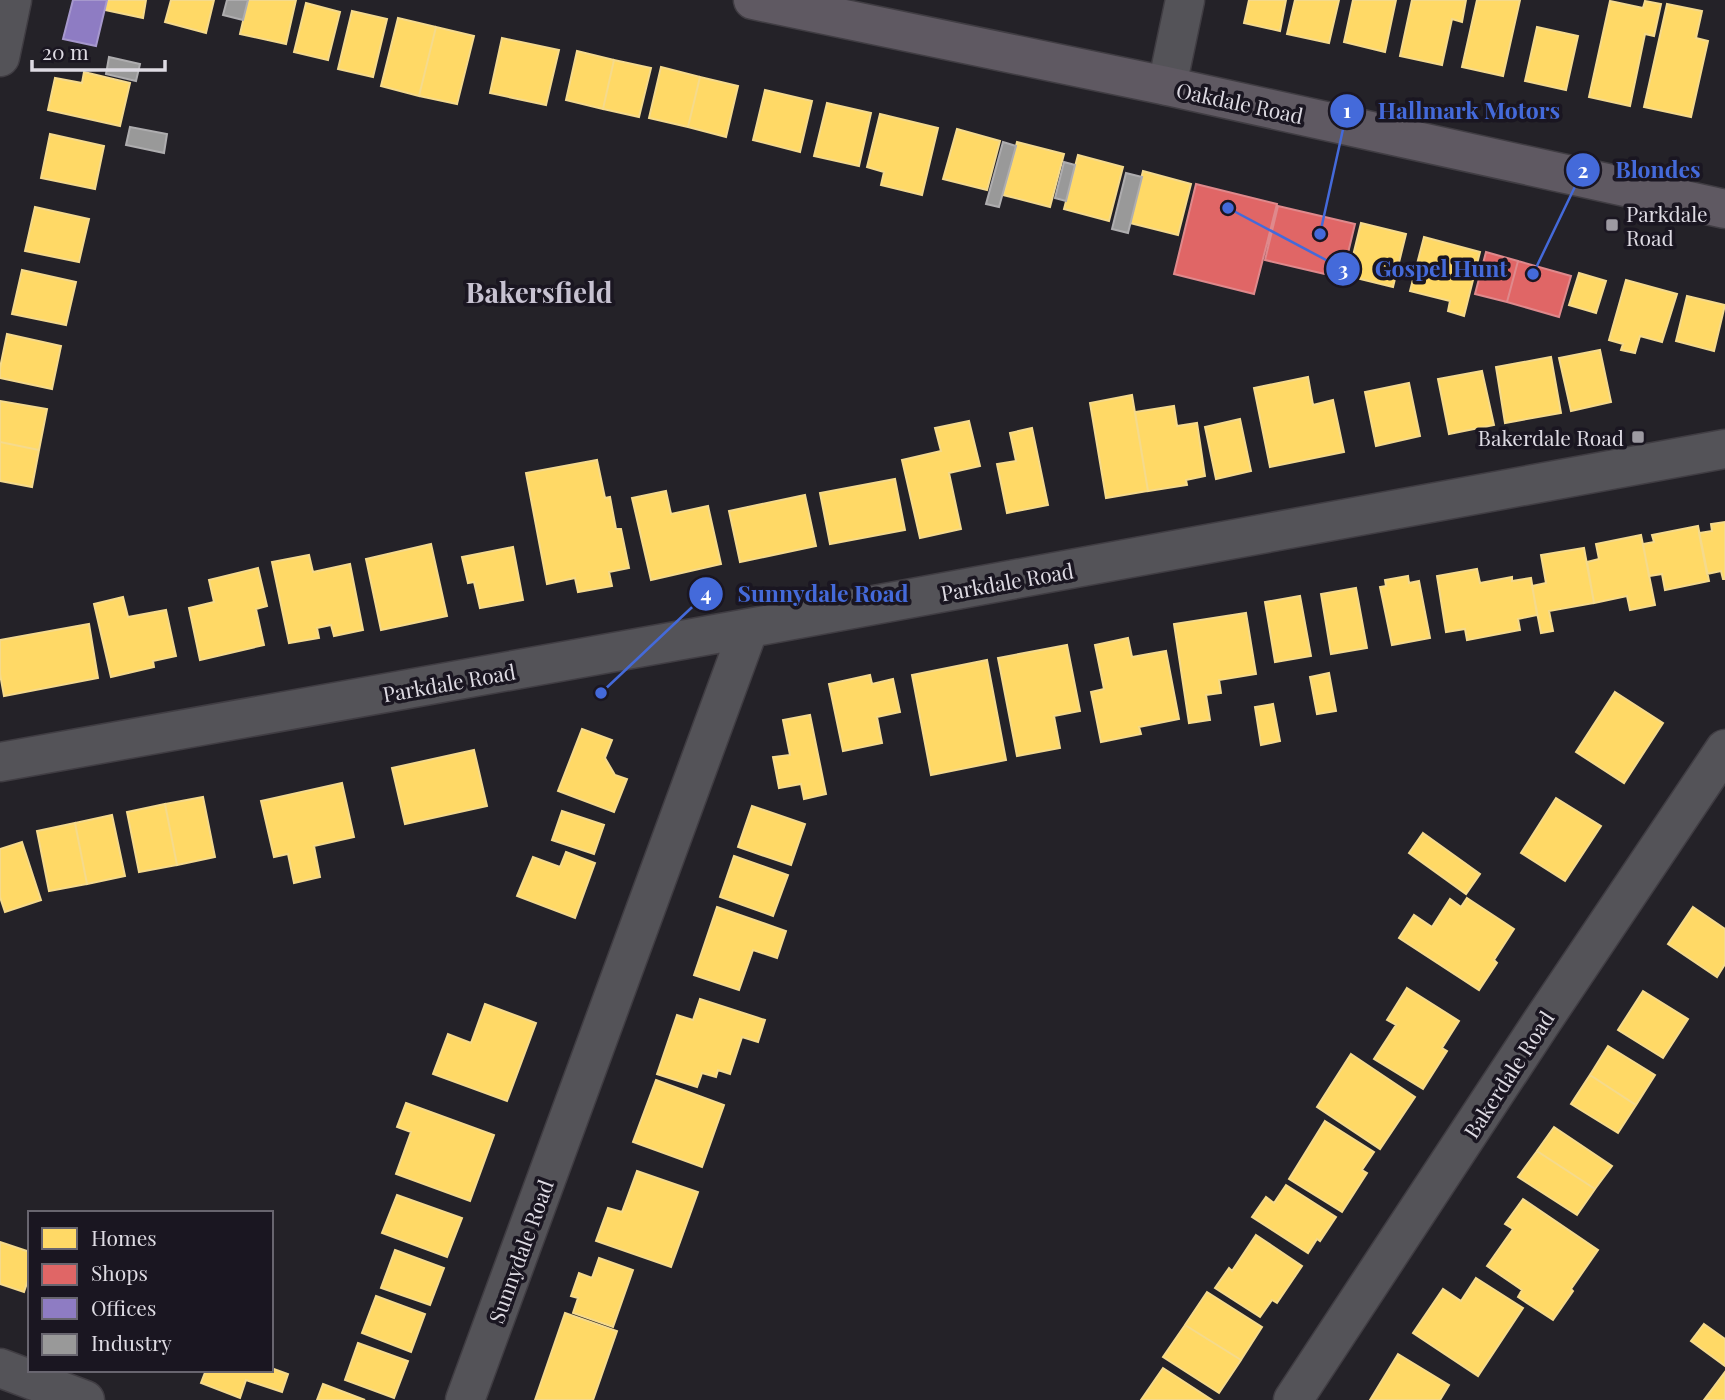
<svg xmlns="http://www.w3.org/2000/svg" width="1725" height="1400" viewBox="0 0 1725 1400" font-family="'Playfair Display',serif">
<style>
.homes{fill:#ffd966;stroke:#f5da8c;stroke-width:2}
.shops{fill:#e06666;stroke:#df898c;stroke-width:2}
.offices{fill:#8e7cc3;stroke:#a698cd;stroke-width:2}
.industry{fill:#999;stroke:#aeadaf;stroke-width:2}
.lines{fill:none;stroke-linecap:round;stroke-linejoin:round}
.street-casing{stroke:#403d43;stroke-width:41}
.secondary-casing{stroke:#403d43;stroke-width:41}
.street{stroke:#545358;stroke-width:38}
.secondary{stroke:#5f5962;stroke-width:38}
.poi-dot{fill:#9d9aa2;stroke:#1a1621;stroke-width:2.5}
.labels{text-anchor:middle;dominant-baseline:central;stroke-width:7;stroke-linejoin:round;paint-order:stroke}
.street-label{font-size:21px;fill:#dedbe3;stroke:#1a1621}
.poi-label{font-size:21px;fill:#dedbe3;stroke:#1a1621;text-anchor:start}
.district-label{font-size:28px;font-weight:bold;fill:#c7c2d1;stroke:#1a1621}
.leader{fill:none;stroke:#446ada;stroke-width:2.5}
.callout-dot{fill:#446ada;stroke:#1a1621;stroke-width:2.5}
.mark-label{font-size:21px;text-anchor:middle;font-weight:bold;fill:#fff}
.callout-label{font-size:23px;text-anchor:middle;font-weight:bold;fill:#446ada;stroke:#1a1621;stroke-width:7;stroke-linejoin:round;paint-order:stroke}
</style>
<rect width="100%" height="100%" fill="#242228"/>
<!-- homes -->
<path class="homes" d="M107,0H146L143,18L105,10Z
M171,0H214L206,33L165,22Z
M248,0H296L286,44L240,34Z
M1249,0H1286L1280,31L1244,23Z
M1295,0H1339L1329,43L1287,34Z
M1353,0H1396L1385,52L1344,42Z
M1412,0H1466L1462,22L1452,19L1442,65L1400,56Z
M1477,0H1520L1503,76L1462,67Z
M1610,1L1643,8L1645,1L1661,4L1654,36L1645,34L1630,106L1589,97Z
M306,3L340,12L328,60L294,52Z
M1667,4L1702,11L1696,38L1708,41L1691,117L1644,107Z
M352,11L387,19L373,77L338,69Z
M398,18L436,27L419,96L381,86Z
M436,27L474,36L457,104L419,96Z
M1537,27L1578,36L1566,90L1525,81Z
M502,38L559,50L546,105L490,93Z
M577,51L614,60L603,109L566,100Z
M614,60L651,68L639,117L603,109Z
M661,67L700,77L688,127L649,118Z
M84,72L130,83L120,126L48,110L55,78L82,83Z
M700,77L738,86L726,137L688,127Z
M765,90L812,101L800,152L753,140Z
M827,103L871,113L859,166L814,156Z
M880,114L938,128L922,195L881,185L884,172L867,167Z
M957,129L1000,141L987,190L943,179Z
M50,134L104,146L95,189L41,178Z
M1017,142L1064,154L1050,207L1003,195Z
M1078,155L1123,167L1109,221L1064,209Z
M1143,171L1191,184L1178,235L1130,223Z
M35,207L89,219L79,262L25,251Z
M1361,223L1406,234L1393,287L1348,276Z
M1424,237L1480,252L1464,316L1448,311L1450,301L1410,291Z
M22,270L76,282L66,325L12,314Z
M1579,273L1606,281L1596,313L1569,305Z
M1626,280L1677,294L1662,342L1640,336L1635,353L1621,350L1623,344L1609,340Z
M1687,296L1725,305L1714,351L1676,341Z
M7,334L61,346L52,389L0,378V368Z
M1600,350L1611,402L1571,411L1559,358Z
M1551,357L1561,413L1505,423L1496,367Z
M1482,371L1494,425L1449,434L1438,379Z
M1308,377L1313,405L1333,400L1344,452L1270,467L1254,388Z
M1409,383L1420,436L1376,446L1365,392Z
M1132,395L1148,491L1106,498L1090,403Z
M0,401L47,409L39,450L0,442Z
M1174,406L1177,426L1197,423L1205,476L1186,480L1187,485L1148,491L1135,412Z
M1240,419L1251,471L1216,479L1205,427Z
M969,421L980,466L949,473L961,529L920,538L902,460L941,451L935,428Z
M1032,428L1048,505L1007,513L997,464L1016,461L1010,433Z
M0,442L39,450L32,487L0,481Z
M597,460L605,498L610,497L616,529H621L629,568L609,572L612,586L578,592L575,578L547,584L526,473Z
M895,479L905,530L830,544L820,493Z
M666,491L671,514L708,506L721,564L651,580L632,498Z
M805,495L816,546L740,562L729,511Z
M1725,522V579H1723L1721,571L1707,574L1699,533L1712,531L1711,524Z
M1698,526L1709,581L1665,590L1662,574L1649,576L1643,544L1654,542L1652,535Z
M1641,535L1655,605L1630,610L1627,596L1594,603L1587,562L1599,559L1596,544Z
M431,544L447,616L381,630L366,559Z
M513,547L523,600L480,608L474,582L468,583L462,557Z
M1584,548L1594,603L1549,611L1553,631L1541,633L1532,586L1546,583L1541,555Z
M309,555L313,572L350,564L363,630L334,636L331,625L317,628L319,638L289,643L272,562Z
M258,568L267,606L256,609L264,645L200,660L189,608L214,602L209,580Z
M1477,569L1480,583L1512,577V581L1531,578L1537,615L1518,619L1520,630L1467,640L1465,629L1446,632L1437,576Z
M1408,576L1409,583L1419,581L1430,638L1392,645L1380,587L1386,586L1385,580Z
M1356,588L1367,648L1331,654L1321,594Z
M1300,596L1311,656L1275,662L1265,602Z
M123,597L128,617L166,610L176,656L153,661L154,667L111,677L94,604Z
M1246,613L1256,674L1219,680L1221,693L1206,695L1210,720L1189,723L1174,624Z
M89,624L98,678L4,696L0,674V640Z
M1128,638L1132,657L1166,651L1179,719L1139,727L1141,734L1101,742L1091,692L1104,689L1095,645Z
M1067,645L1080,711L1054,716L1060,748L1017,756L998,658Z
M987,660L1006,760L931,775L912,675Z
M1329,673L1336,711L1317,714L1310,677Z
M870,675L872,684L893,679L900,712L877,717L882,743L843,751L829,684Z
M1615,692L1663,723L1624,783L1576,752Z
M1273,704L1280,741L1261,745L1255,707Z
M810,715L826,794L804,799L801,784L779,788L773,757L790,755L783,720Z
M582,729L612,740L605,758L615,775L627,779L614,812L558,791Z
M474,750L487,806L405,824L392,768Z
M342,783L354,837L314,846L320,877L294,883L288,854L274,857L261,801Z
M203,797L215,857L177,865L165,804Z
M1556,798L1601,826L1565,881L1521,853Z
M165,804L177,865L139,872L127,812Z
M752,806L805,824L791,865L738,847Z
M562,811L604,825L594,854L552,840Z
M112,815L125,876L87,884L75,823Z
M75,823L87,884L49,891L37,831Z
M1423,833L1480,874L1466,894L1409,853Z
M22,842L41,900L5,912L0,897V849Z
M566,852L595,863L575,918L517,896L533,857L560,867Z
M734,856L788,875L773,916L720,897Z
M1467,898L1514,929L1494,960L1497,963L1479,990L1399,938L1414,915L1432,927L1450,899L1461,907Z
M717,907L786,931L777,958L753,950L739,990L694,975Z
M1693,907L1725,929V964L1717,977L1668,944Z
M1407,988L1459,1021L1442,1048L1447,1051L1423,1089L1374,1059L1396,1025L1387,1020Z
M1643,991L1688,1019L1663,1058L1618,1030Z
M700,999L765,1020L758,1042L742,1037L730,1074L718,1070L716,1077L702,1073L697,1087L657,1074L677,1015L693,1020Z
M485,1004L536,1023L507,1101L433,1074L448,1034L471,1043Z
M1608,1046L1655,1075L1636,1105L1590,1075Z
M1351,1054L1415,1097L1380,1149L1317,1107Z
M1590,1075L1636,1105L1618,1133L1571,1104Z
M656,1080L724,1105L702,1167L633,1142Z
M406,1103L494,1135L470,1201L396,1174L411,1132L397,1127Z
M1325,1121L1374,1152L1362,1170L1367,1173L1342,1212L1289,1179Z
M1554,1127L1612,1166L1595,1189L1537,1151Z
M1537,1151L1595,1189L1577,1215L1518,1177Z
M637,1171L698,1192L671,1267L596,1241L608,1208L622,1212Z
M1286,1185L1336,1217L1320,1241L1317,1239L1308,1253L1252,1217L1266,1197L1274,1203Z
M397,1195L462,1218L447,1257L382,1233Z
M1523,1199L1598,1250L1571,1289L1573,1291L1553,1320L1518,1297L1522,1290L1487,1266L1513,1229L1505,1224Z
M1256,1235L1302,1266L1277,1303L1272,1300L1260,1317L1215,1288L1229,1268L1232,1271Z
M0,1242L30,1252V1274L24,1292L0,1284Z
M395,1250L444,1268L430,1305L381,1288Z
M599,1258L633,1270L613,1327L573,1313L578,1298L571,1296L579,1273L592,1278Z
M1476,1278L1523,1308L1478,1376L1413,1333L1443,1289L1461,1301Z
M1207,1292L1262,1327L1241,1360L1185,1325Z
M376,1296L425,1314L411,1352L362,1333Z
M565,1313L617,1331L593,1400H535Z
M1704,1324L1725,1339V1366L1691,1341Z
M1185,1325L1241,1360L1219,1393L1163,1357Z
M358,1343L408,1361L394,1398L345,1380Z
M1398,1354L1449,1385L1440,1400H1370Z
M271,1368L288,1374L282,1392L246,1380L240,1398L201,1383L206,1370H271Z
M1163,1368L1212,1400H1141Z
M1725,1372V1400H1704Z
M323,1384L365,1400H317Z"/>
<!-- shops -->
<path class="shops" d="M1196,184L1277,204L1254,294L1174,274Z
M1278,206L1355,224L1342,278L1265,260Z
M1486,252L1518,261L1507,302L1475,294Z
M1518,261L1571,276L1559,317L1507,302Z"/>
<!-- offices -->
<path class="offices" d="M73,0H107L96,46L63,39Z"/>
<!-- industry -->
<path class="industry" d="M227,0H248L243,20L223,15Z
M109,57L140,64L136,81L106,74Z
M130,127L167,134L164,153L126,145Z
M1003,142L1016,146L999,207L986,204Z
M1064,162L1075,165L1066,201L1055,198Z
M1126,173L1142,177L1128,233L1112,229Z"/>
<g class="lines">
<!-- street casing -->
<g class="street-casing">
<path id="street" d="M0,57L12,0
M1167,86L1185,0
M0,762L749,628L1725,449
M0,1368L85,1400
M465,1400L749,628
M1293,1400L1541,1023L1725,749"/>
</g>
<!-- secondary casing -->
<g class="secondary-casing">
<path id="secondary" d="M753,0L1167,86L1725,209"/>
</g>
<!-- street -->
<use href="#street" class="street"/>
<!-- secondary -->
<use href="#secondary" class="secondary"/>
</g>
<!-- markers -->
<g class="poi-dot">
<rect x="1605" y="218" width="14" height="14" rx="3.5"/>
<rect x="1631" y="430" width="14" height="14" rx="3.5"/>
</g>
<g class="labels">
<!-- street labels -->
<g class="street-label">
<text transform="translate(1240 102) rotate(12)">Oakdale Road</text>
<text transform="translate(1007 581) rotate(-10)">Parkdale Road</text>
<text transform="translate(449 682) rotate(-10)">Parkdale Road</text>
<text transform="translate(1508 1074) rotate(-57)">Bakerdale Road</text>
<text transform="translate(520 1251) rotate(-70)">Sunnydale Road</text>
</g>
<!-- poi labels -->
<g class="poi-label">
<text x="1626" y="213">Parkdale<tspan x="1626" dy="24">Road</tspan></text>
<text x="1624" y="437" text-anchor="end">Bakerdale Road</text>
</g>
<!-- district labels -->
<g class="district-label">
<text x="539" y="291">Bakersfield</text>
</g>
</g>
<!-- callouts -->
<path class="leader" d="M1320 234L1347 111M1533 274L1583 170M1228 208L1343 269M601 693L706 594"/>
<g class="callout-dot">
<circle cx="1320" cy="234" r="7"/>
<circle cx="1533" cy="274" r="7"/>
<circle cx="1228" cy="208" r="7"/>
<circle cx="601" cy="693" r="7"/>
<circle cx="1347" cy="111" r="18"/>
<circle cx="1583" cy="170" r="18"/>
<circle cx="1343" cy="269" r="18"/>
<circle cx="706" cy="594" r="18"/>
</g>
<g class="mark-label">
<text x="1347" y="118">1</text>
<text x="1583" y="178">2</text>
<text x="1343" y="277">3</text>
<text x="706" y="601">4</text>
</g>
<g class="callout-label">
<text x="1469" y="119">Hallmark Motors</text>
<text x="1658" y="178">Blondes</text>
<text x="1441" y="277">Gospel Hunt</text>
<text x="823" y="602">Sunnydale Road</text>
</g>
<!-- legend -->
<rect x="28" y="1211" width="245" height="161" fill="#1a1621" stroke="#68656f" stroke-width="2"/>
<rect x="42" y="1228" width="35" height="21" fill="#ffd966" stroke="#68656f" stroke-width="2"/>
<text x="91" y="1246" font-size="21" fill="#dedbe3">Homes</text>
<rect x="42" y="1264" width="35" height="21" fill="#e06666" stroke="#68656f" stroke-width="2"/>
<text x="91" y="1281" font-size="21" fill="#dedbe3">Shops</text>
<rect x="42" y="1298" width="35" height="21" fill="#8e7cc3" stroke="#68656f" stroke-width="2"/>
<text x="91" y="1316" font-size="21" fill="#dedbe3">Offices</text>
<rect x="42" y="1334" width="35" height="21" fill="#999999" stroke="#68656f" stroke-width="2"/>
<text x="91" y="1351" font-size="21" fill="#dedbe3">Industry</text>
<!-- scale -->
<path d="M32 60v10h133v-10" fill="none" stroke="#dedbe3" stroke-width="3.5"/>
<text x="42" y="60" font-size="21" fill="#dedbe3" stroke="#1a1621" stroke-width="5" paint-order="stroke">20 m</text>
</svg>
